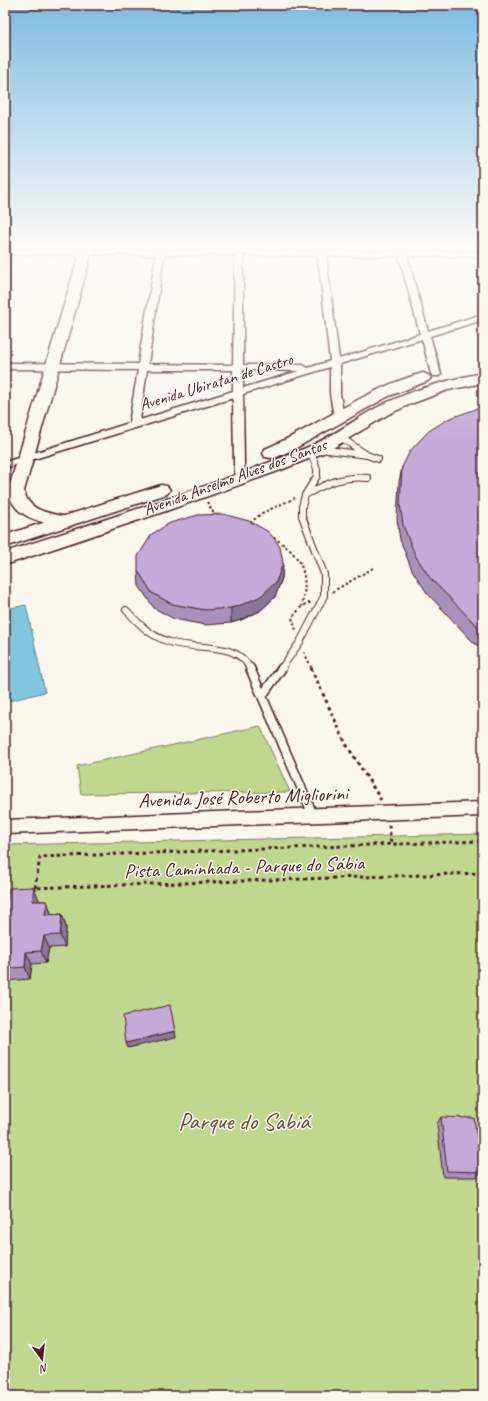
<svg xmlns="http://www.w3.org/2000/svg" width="488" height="1401" viewBox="0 0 488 1401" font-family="Caveat,sans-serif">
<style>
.green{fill:#c0d78e;stroke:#857b5c}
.water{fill:#7ec7de;stroke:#698496}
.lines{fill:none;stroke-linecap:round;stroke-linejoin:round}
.lane-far1-casing{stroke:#4a1f2b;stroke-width:8}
.lane-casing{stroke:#4a1f2b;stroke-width:11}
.street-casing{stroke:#4a1f2b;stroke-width:3}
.secondary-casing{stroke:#4a1f2b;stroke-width:3}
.primary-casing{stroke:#4a1f2b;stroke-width:3}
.path-far1{stroke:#4a1f2b;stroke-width:2;stroke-dasharray:2.5 2.5;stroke-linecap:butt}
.path{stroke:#4a1f2b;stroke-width:3;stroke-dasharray:3.5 3.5;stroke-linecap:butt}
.lane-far1{stroke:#fbf7ec;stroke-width:6}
.lane{stroke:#fbf7ec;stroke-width:8}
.street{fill:#fbf7ec;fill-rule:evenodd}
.secondary{fill:#fbf7ec;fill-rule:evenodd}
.primary{fill:#fbf7ec;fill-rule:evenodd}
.wall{fill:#a892ba;stroke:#4a1f2b}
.shaded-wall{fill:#887797;stroke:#4a1f2b}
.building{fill:#c3aad8;stroke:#4a1f2b}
.labels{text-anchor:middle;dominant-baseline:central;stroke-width:3;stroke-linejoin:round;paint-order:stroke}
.far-street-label{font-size:17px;fill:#4a1f2b;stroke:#fbf7ec}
.street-label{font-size:20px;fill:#4a1f2b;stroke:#fbf7ec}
.near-park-label{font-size:24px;fill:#684d44;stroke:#fbf7ec}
</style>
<rect width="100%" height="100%" fill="#fbf7ec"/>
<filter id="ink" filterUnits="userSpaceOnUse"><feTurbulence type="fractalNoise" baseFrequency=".025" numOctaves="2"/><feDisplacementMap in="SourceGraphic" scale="8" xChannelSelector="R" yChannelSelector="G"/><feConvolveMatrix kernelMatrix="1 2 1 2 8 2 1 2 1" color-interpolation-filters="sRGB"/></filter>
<g filter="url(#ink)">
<!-- green -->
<path class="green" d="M260,726L290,792L81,794L77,766Z
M483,834V1396H5V845Z"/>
<!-- water -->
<path class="water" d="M26,605L45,692L5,702V609Z"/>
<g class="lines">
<!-- lane-far1 casing -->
<g class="lane-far1-casing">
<path id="lane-far1" d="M340,437L367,455L378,459
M320,449L367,455
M307,494C327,483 345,475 368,478
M126,610C141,626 151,637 173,643C198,650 238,641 250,669
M281,669L300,642L324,596V574L302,516V507L305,495L317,476V469L311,452"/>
</g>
<!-- lane casing -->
<g class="lane-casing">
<path id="lane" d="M250,668L313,815
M262,696L282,668"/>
</g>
<!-- street casing -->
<g class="street-casing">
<path id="street" d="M157,245H165L164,250H235L236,245H242L243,250L318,251V245H324L326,251H397V245H403L405,251L483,252V256H407L428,331L483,314V320L430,336L441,374L439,376H433L431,374L422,339L340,364V394L344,417L343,419H335L334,417L330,394V367L243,394L244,464L246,478L245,480L241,481L236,478L234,464L233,398L5,468V462L129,423L138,370L5,369V363L138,364L156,255L87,254L77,257L70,254H5V250H71L84,248L88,250H156ZM164,255H235L233,365L148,364ZM243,255L318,256L330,361L308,368L303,365H243ZM326,256H399L420,334L339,359ZM147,370H233V391L140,420ZM243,370L299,371L243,388Z
M483,802V816L5,834V820Z"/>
</g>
<!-- secondary casing -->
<g class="secondary-casing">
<path id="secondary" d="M82,245H94L24,491C29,513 52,513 71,518L73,522L71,526C63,528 57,525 49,524C30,519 13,513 8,491Z"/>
</g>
<!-- primary casing -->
<g class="primary-casing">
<path id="primary" d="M423,373L428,375L431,378L428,381L389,396L296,448L277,457L271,458L265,457L263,453L265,449C319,426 366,388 423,373Z
M483,373V383L448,390L411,404L387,415L328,451L281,470L166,511L5,565V552C106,519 207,488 306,448C330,438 351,422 374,409C408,391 445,380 483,373Z
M161,485L167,486L170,490L167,494L5,547V535Z"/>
</g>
<!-- path-far1 -->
<path class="path-far1" d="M207,502L216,517
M250,523L262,513L295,498
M269,535C300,553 310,570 302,606
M332,592L373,568
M296,630L292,618L302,606L311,602
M304,652L312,669"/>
<!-- path -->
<path class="path" d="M311,668L346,744L381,800
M389,825L391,844
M31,888L483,873
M35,888L40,857L483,841"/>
<!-- lane-far1 -->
<use href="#lane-far1" class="lane-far1"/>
<!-- lane -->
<use href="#lane" class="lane"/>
<!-- street -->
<use href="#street" class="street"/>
<!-- secondary -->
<use href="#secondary" class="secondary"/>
<!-- primary -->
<use href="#primary" class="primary"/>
</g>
<!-- wall -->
<path class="wall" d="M483,407V649L474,643L427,593L412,570L400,540L397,519L399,482L402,467Z
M283,563L282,578L275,597L260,611L241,620L231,623L205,625L174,619L154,608L139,586L138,571Z
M39,900V901H47L51,913V915L62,914L66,927L65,947L49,948L46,963L32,964L30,979L5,981V902Z
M441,1117L482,1172L476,1177H443L437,1124Z"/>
<!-- shaded-wall -->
<path class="shaded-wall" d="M283,563L282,578L275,597L260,611L241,620L231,623V608Z
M34,887L39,900L37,914L32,901Z
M47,901L51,913L50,927L45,915Z
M62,914L66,927L65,947L60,935Z
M44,936L49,948L46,963L41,951Z
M26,952L32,964L30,979L25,967Z
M175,1031L176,1037L128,1048L126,1043Z"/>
<!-- building -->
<path class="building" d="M481,407H483V631L479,628L430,578L415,555L403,525L400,504L402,467L410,451L423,437L429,431L448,419Z
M223,514L249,521L267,531L274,538L280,547L283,563L276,582L261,596L241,605L231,608L205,610L172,604L152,593L138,571V556L152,534L170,523L198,515Z
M34,887L32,901H47L45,915L62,914L60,935L44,936L41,951L26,952L25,967L5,969V902H7L9,888Z
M170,1005L175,1031L126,1043L123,1016Z
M441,1117L474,1118L482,1172L447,1171Z"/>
</g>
<!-- sky -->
<linearGradient id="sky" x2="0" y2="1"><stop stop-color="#7dbce4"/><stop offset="0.56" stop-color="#fdfbf6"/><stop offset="1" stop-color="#fdfbf6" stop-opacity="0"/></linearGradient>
<rect width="488" height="441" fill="url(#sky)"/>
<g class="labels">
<!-- far-street labels -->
<g class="far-street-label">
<text transform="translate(216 382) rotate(-17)">Avenida Ubiratan de Castro</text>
<text transform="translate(235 477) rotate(-20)">Avenida Anselmo Alves dos Santos</text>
</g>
<!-- street labels -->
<g class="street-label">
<text transform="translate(243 797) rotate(-2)">Avenida José Roberto Migliorini</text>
<text transform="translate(244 867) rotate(-2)">Pista Caminhada - Parque do Sábia</text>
</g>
<!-- near-park labels -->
<g class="near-park-label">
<text x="244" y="1121">Parque do Sabiá</text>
</g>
</g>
<!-- margin -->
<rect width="488" height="1401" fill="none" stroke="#fbf7ec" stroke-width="20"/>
<rect x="10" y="10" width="468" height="1381" fill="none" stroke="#4a1f2b" stroke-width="1.5" filter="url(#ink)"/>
<!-- north arrow -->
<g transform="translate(42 1359) rotate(165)" stroke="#fbf7ec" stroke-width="3" paint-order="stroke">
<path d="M0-3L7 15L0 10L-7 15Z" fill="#4a1f2b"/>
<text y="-6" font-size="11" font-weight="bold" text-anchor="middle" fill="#4a1f2b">N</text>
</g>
</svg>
